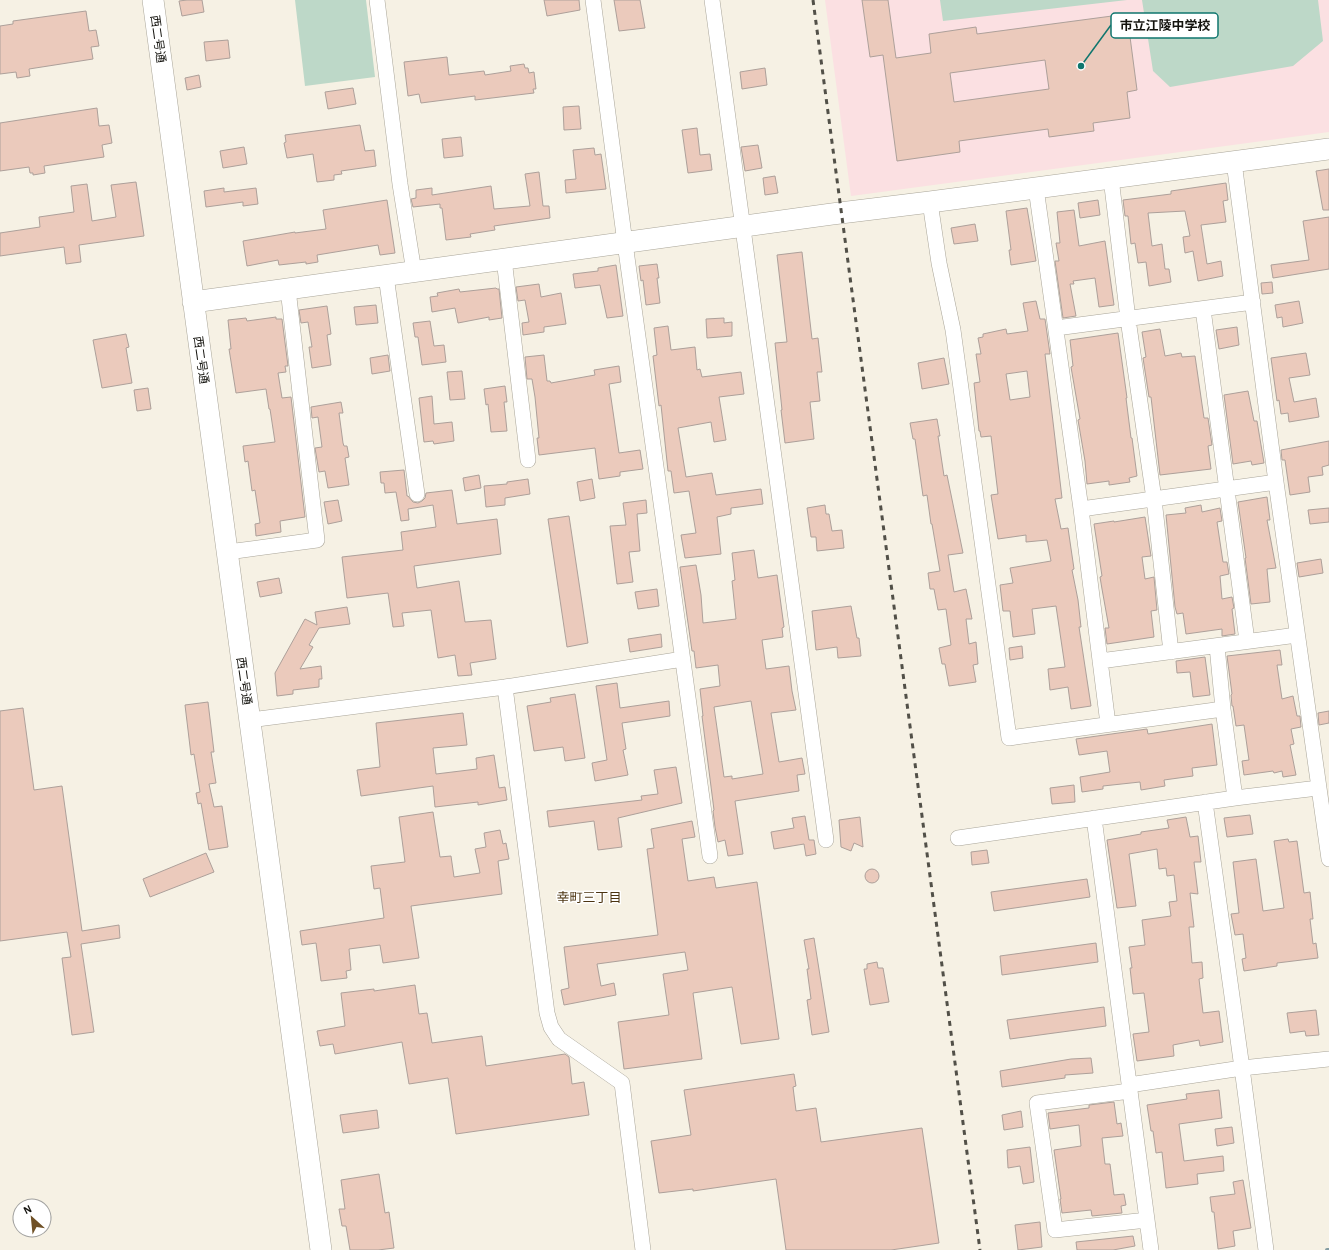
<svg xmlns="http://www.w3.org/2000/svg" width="1329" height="1250" viewBox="0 0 1329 1250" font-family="'Alegreya Sans','Noto Sans JP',sans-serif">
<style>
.education{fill:#fbe0e2}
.green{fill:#bdd8c8}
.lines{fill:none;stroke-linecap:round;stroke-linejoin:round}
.stream{stroke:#839ca2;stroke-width:4}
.building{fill:#ebcabc;stroke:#ada09a;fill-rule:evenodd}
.street-casing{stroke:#a9a599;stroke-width:16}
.secondary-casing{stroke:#a9a599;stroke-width:22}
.street{stroke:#fff;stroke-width:15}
.secondary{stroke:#fff;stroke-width:21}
.rail{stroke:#525048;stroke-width:3;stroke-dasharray:5 5;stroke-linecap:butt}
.labels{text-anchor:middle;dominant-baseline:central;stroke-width:3;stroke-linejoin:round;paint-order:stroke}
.street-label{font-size:12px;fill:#14130e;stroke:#fff}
.neighbourhood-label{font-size:13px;fill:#4c3411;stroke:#fff}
.leader{fill:none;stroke:#0f766e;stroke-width:1.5}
.callout-dot{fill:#0f766e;stroke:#fff;stroke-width:1.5}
.callout{fill:#fff;stroke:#0f766e;stroke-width:1.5}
.callout-label{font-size:13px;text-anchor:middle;font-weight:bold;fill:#14130e}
</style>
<rect width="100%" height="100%" fill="#f6f1e4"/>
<!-- education -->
<path class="education" d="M825,0H1329V132L851,196Z"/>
<!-- green -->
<path class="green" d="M295,0H366L375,77L305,86Z
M940,0H1127L943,21Z
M1142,0H1318L1323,41L1293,66L1170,87L1153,71Z"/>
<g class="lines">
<!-- stream -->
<path class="stream" d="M1327,1250H1329"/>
</g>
<!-- building -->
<path class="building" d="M187,0H202L204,12L182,16L179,1Z
M544,0H579L580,10L547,16Z
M614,0H640L645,28L619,31Z
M862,0H888L896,58L931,53L929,34L976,27L977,34L1127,14L1137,90L1127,92L1130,118L1093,123L1094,131L1049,137L1048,129L959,141L960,152L897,161L883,55L870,57ZM1045,60L1049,89L954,102L950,73Z
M86,11L89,31L96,30L99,46L91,47L93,59L29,69L30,76L17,78L16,72L0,74V26L13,24V21Z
M228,40L230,58L206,61L204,42Z
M447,57L449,75L484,71L485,75L511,71L510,66L524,64L525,68H528L529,73L534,72L536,89H533L534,93L475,100V96L421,103L419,94L408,96L404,62Z
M765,68L767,85L742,89L740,72Z
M199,75L201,87L187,90L185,78Z
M353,88L356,104L328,109L325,92Z
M579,106L581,129L564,130L563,107Z
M97,108L99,126L109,125L112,143L102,145L104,157L44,166L45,173L33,175V173H30L29,167L0,171V123Z
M360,125L365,151L374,150L376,166L341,171L342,174L334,175V180L317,182L313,154L287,158L284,143L286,142L285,135Z
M697,128L700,155L710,154L712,170L688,173L682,130Z
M461,137L463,156L444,158L442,139Z
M758,145L762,168L745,171L741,147Z
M244,147L247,164L223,168L220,151Z
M594,148L595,155L601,154L606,189L566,193L565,180L576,179L573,150Z
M1329,169V210H1323L1316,171Z
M539,172L543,206H549L550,218L494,226L495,230L470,234L471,237L446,240L442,208H440V204L413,207L411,199L416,198V190L432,188V195L491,186L494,209L530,206L525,174Z
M775,176L778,193L765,195L763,178Z
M136,182L144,236L79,245L81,262L66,264L64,247L0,256V233L40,227L39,217L74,212L71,186L87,184L92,221L116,217L111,185Z
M1226,183L1228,200L1223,201L1226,222L1201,225L1207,264L1221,261L1223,276L1198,281L1193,251L1185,253L1183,237L1190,236L1185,211L1148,213L1152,246L1162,244L1165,269H1169L1171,282L1149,286L1146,262L1138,263L1135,243L1131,244L1128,216H1125L1123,200L1171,194V191Z
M224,188V192L256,188L258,204L243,206V202L206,207L204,191Z
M387,200L395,253L380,255L378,245L317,255L318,262L306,264V262L279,265L278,260L247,266L243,241L295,232V233L326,229L323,210Z
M1098,200L1100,215L1080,218L1078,203Z
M1027,208L1036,261L1011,265L1009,250H1011L1006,211Z
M1074,210L1079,246L1105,241L1114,305L1099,307L1095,278L1073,281L1074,284H1070L1076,316L1063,318L1055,261H1059L1056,243H1060L1057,212Z
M1329,217V269L1273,278L1271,265L1309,260L1303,221Z
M975,224L978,241L954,244L951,228Z
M802,252L812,339L818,338L822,372H817L820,401L810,402L814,439L785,443L781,410H782L775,343L787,342L777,255Z
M657,264L659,278H657L660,303L646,305L643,280L641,281L639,266Z
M616,265L623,316L607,318L600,285L575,288L573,274L598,271V268Z
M1272,282L1273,293L1262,294L1261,283Z
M539,284L541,297L561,293L566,324L544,327V332L523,335L522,323L529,322L525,300L518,301L516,287Z
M496,288L497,289H499L502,318L489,320V317L458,323L455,308L432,312L430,297L438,296L437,293L459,289L460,292Z
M1036,301L1040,319H1045L1050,354H1045L1062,498L1055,499L1061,529L1068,528L1074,569L1072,570L1078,600L1081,627H1079L1091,706L1071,709L1068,687L1050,690L1048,669L1065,667L1056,606L1032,609L1035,634L1013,637L1010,611H1003L1000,585L1013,583L1010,568L1051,561L1047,540L1026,542V535L998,539L991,495L998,494L991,436L981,437L980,431H979L974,383L980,382L976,354H981L978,338L983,337V334L1006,329L1007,334L1028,331L1023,303ZM1027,371L1030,397L1010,400L1006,374Z
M1299,301L1303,323L1283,327L1282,317L1277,318L1275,305Z
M376,305L378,323L356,325L354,307Z
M327,306L331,334L327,335L331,365L312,368L309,347H312L308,322L301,323L299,310Z
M276,317V319H282L288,366H285L286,372L278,373L282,398L291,397L305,517L280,521L281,532L256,536L255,524L260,523L255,490L252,491L248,461L245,462L243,446L275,442L270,409H269L266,389L236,393L229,349H231L228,320L246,318L247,321Z
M724,318V323L732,322V336L707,338L706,319Z
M430,321L434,346L444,345L446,362L422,365L418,337H415L413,323Z
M668,326L671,350L695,347L697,370L700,369L702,377L741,372L744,394L719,397L726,440L714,442L711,422L678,428L686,477L712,473L716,495L761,489L763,504L731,508V514L717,517L721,554L685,558L681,535L696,533L689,491L674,493L671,471H668L661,405L659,406L653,356L657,355L654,328Z
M1237,327L1239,345L1219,349L1216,330Z
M1160,329L1165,356L1181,353L1182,357L1195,356L1204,418H1208L1212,445L1208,446L1211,469L1160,475L1151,397H1149L1143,358L1146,357L1142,332Z
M1118,333L1127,398H1126L1131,438H1132L1137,476L1129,478L1130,482L1109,485V481L1087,484L1085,461L1078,420L1080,419L1071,367L1073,366L1070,340Z
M126,334L129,347L126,348L132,383L102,388L93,340Z
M1306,353L1310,375L1289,378L1294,402L1316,398L1319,417L1289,422L1288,413L1281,414L1279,400L1277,401L1271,358Z
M388,355L390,371L372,374L370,358Z
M544,355L547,381H550L551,383L595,375L594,370L619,366L621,382L609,384L619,453L640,450L643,469L620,472V476L599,479L595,448L539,455L537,438H539L535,397L532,379H527L525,357Z
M944,358L949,384L922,389L918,363Z
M462,371L465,399L450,400L447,372Z
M505,386L507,402H504L507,431L491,432L488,404L486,405L484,389Z
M148,388L151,409L137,411L134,390Z
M1248,391L1254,421H1257L1264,463L1252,465L1251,461L1233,464L1224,395Z
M432,396L434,424L452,422L454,441L434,444L433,441L424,442L419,398Z
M341,402L343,413H339L343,443L344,446H347L349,457L345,458L349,485L328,488L325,471L319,472L315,448L322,447L318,417L312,418L311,407Z
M937,419L940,436H938L944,476L947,475L963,553L948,555L954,592L966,589L972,619H966L969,644L976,642L978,664L973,665L976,682L949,686L945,664H942L939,648L951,645L946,609L938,610L934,589H930L928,573L940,571L932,524H931L927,495L923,496L915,439H913L910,423Z
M1329,441V465L1322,467L1323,475L1308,477L1310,492L1290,495L1285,460H1282L1281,450Z
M404,470L407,496H408L413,502L418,503L422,501L425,498L426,493L452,490L457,524L497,519L501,554L414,566L417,588L459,581L465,622L491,620L496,659L470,663L472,675L458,676L455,655L438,658L431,610L402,613L404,626L393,627L388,593L347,598L342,557L403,550L401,532L436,527L433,505L408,509L409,520L401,521L396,492L385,493L384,483H381L380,472Z
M479,475L481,488L465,491L463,478Z
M528,479L530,494L505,498V505L486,507L484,486L507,484V482Z
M592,479L595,498L580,501L577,482Z
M1267,497L1270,520H1267L1276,568L1267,569L1270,602L1251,604L1245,558H1246L1238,502Z
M338,500L342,521L328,524L324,502Z
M646,500L647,513L637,514L640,551L629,552L633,582L617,584L610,526L626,525L623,503Z
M825,505L826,514H829L832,531L842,530L844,548L817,551L816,537H811L807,508Z
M1201,505L1202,512L1220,508L1222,521L1217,522L1223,562H1227L1229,574L1220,576L1222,599L1232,597L1234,608L1232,609L1235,634L1222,636V629L1186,634L1183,613L1177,614L1175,607L1166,515L1186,513L1185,508Z
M1329,508V522L1310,524L1308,510Z
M569,516L588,643L567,647L548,519Z
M1145,517L1151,556L1142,557L1145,579L1154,577L1157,610L1151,611L1154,637L1107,644L1105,628H1109L1102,589L1100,577L1102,576L1094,524L1114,521V522Z
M754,550L758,578L777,575L784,627L782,628L783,637L762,640L766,669L789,666L792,691L796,710L771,713L779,762L802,758L805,774L797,775L799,791L735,801L743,854L728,856L725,840L718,842L715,827L713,811L714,810L702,716H703L700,689L720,686L718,665L696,668L694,651H692L680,567L696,565L701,595L703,623L736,619L732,581L735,580L732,553ZM751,701L763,774L732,779V776L724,777L714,707Z
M1321,559L1323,573L1299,577L1297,563Z
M279,578L282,593L260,597L257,582Z
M657,589L659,606L638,609L635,592Z
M851,606L857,638H859L861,656L838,658L837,647L816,650L812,611Z
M347,607L350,624L319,628L309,645L313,647L300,669L321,666L322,679H319V687L293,690V694L277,696L275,673L305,619L317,625L315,612Z
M661,634L662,647L630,652L628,639Z
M1022,646L1023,658L1010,660L1009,648Z
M1280,650L1282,665H1277L1282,699L1293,696L1297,716H1300L1301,727L1291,729L1294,744L1290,745L1296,775L1283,777L1282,771L1274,773L1273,771L1244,775L1242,761L1249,760L1244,725L1236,726L1233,706H1232L1231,695L1232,694L1227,656Z
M1205,657L1210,695L1193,697L1190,672L1177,673L1176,661Z
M617,683L620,708L669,701L670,716L622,723L626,749L623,750L628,775L595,781L592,763L607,760L596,686Z
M575,694L585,758L565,761L563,747L534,751L527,706L551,702L550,698Z
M208,702L214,752H211L216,783L209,784L214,807L222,806L228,847L209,850L201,803L198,804L196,793L200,792L194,754L191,755L185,705Z
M23,708L34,790L62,786L82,931L119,925L120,938L81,944L94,1032L72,1035L62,958L71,957L67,932L0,941V711Z
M1329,711V723L1319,725L1318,713Z
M463,713L467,745L433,748L436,774L477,769L476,758L494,755L499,788L505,787L507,800L478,805V802L435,807L433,786L361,796L357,770L380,767L376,723Z
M1212,724L1217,765L1192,768L1193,776L1164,780L1165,786L1141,790L1140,782L1103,786V789L1082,792L1080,777L1110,772L1107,751L1079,755L1076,739L1147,729L1148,734Z
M676,767L682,803L618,818L622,847L598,850L594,821L549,827L547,811L642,800L641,796L658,794L654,770Z
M1074,785L1075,802L1052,804L1050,788Z
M433,812L440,857L451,856L454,877L480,873L475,849L486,847L484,833L500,830L503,844L506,843L509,859L498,861L502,894L411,906L419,958L383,963L380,945L349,949L351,970L346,971L347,978L321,981L316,943L302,945L300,931L384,918L380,888L374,889L371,866L405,862L399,817Z
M1250,815L1253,834L1227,837L1224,818Z
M805,816L809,840H814L816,854L806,856L804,844L774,849L771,832L794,828L792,818Z
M860,817L863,847L854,843L851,851L841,847L839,820Z
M1186,817L1190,837L1198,836L1201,862H1194L1198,894L1190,893L1194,927H1189L1192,963L1202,962L1203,978L1199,979L1203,1013L1219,1011L1223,1042L1200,1046L1199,1040L1173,1045L1174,1056L1137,1061L1133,1034L1149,1032L1144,993L1133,994L1130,968H1132L1129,947L1145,945L1142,920L1171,916L1169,902L1177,901L1174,875L1167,876L1166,868L1159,869L1157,849L1129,854L1136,906L1117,908L1107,840L1141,834V832L1169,828L1167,820Z
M692,821L695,837L682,839L688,881L714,877L716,888L757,882L779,1039L741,1044L732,987L693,993L702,1059L624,1069L618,1022L669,1015L663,974L688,970L685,952L597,964L601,986L614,983L616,995L564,1005L561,990L569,988L564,947L658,935L647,849L654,848L651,829Z
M1288,839L1289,842L1297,841L1304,893L1310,892L1313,919H1310L1313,944L1316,943L1318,958L1277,963V966L1244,971L1242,959L1246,958L1243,934L1235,935L1231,914L1239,913L1233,862L1256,859L1263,911L1284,908L1274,841Z
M987,850L989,863L972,865L971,852Z
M206,853L214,872L150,897L143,879Z
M865 876a7 7 0 1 1 14 0a7 7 0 1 1-14 0Z
M1087,879L1090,897L994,911L991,892Z
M814,938L829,1032L812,1035L807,1000L811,999L807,969H809L804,940Z
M1096,943L1098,962L1002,975L1000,956Z
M877,962L878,968H883L889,1002L870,1005L864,969H867V964Z
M415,985L419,1014L427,1013L432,1043L482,1036L486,1066L565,1054L569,1057L572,1084L584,1082L589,1115L456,1134L448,1078L409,1084L402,1042L335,1054L333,1044L320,1046L317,1031L345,1026L341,993L374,989V991Z
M1104,1007L1106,1026L1010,1039L1007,1020Z
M1316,1010L1319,1035L1306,1036L1305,1031L1290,1033L1287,1013Z
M1091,1058L1093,1073L1065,1075V1078L1002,1087L1000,1071L1071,1059Z
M794,1074L796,1086L793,1087L796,1111L816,1108L821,1142L922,1128L939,1243L891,1250H786L776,1179L693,1191V1189L659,1193L651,1141L691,1135L684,1090Z
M1219,1090L1222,1118L1179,1124L1184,1161L1223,1156L1224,1171L1197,1174L1198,1184L1166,1188L1162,1152L1156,1153L1153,1131H1151L1147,1105L1187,1099L1186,1094Z
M1114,1102L1117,1124L1121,1123L1123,1136L1102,1138L1105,1164H1110L1114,1195L1124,1194L1126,1205L1121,1206L1122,1213L1092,1216L1091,1210L1062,1213L1060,1199H1061L1054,1150L1081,1146L1079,1125L1050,1129L1048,1113L1089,1108V1105Z
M377,1110L379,1128L343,1133L340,1115Z
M1021,1111L1023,1127L1004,1130L1002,1115Z
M1232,1127L1234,1143L1217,1146L1215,1129Z
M1030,1147L1034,1182L1023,1184L1020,1166L1008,1168L1007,1150Z
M379,1174L385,1213L389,1212L394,1248L378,1250H350L346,1226H342L339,1209H345L341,1180Z
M1243,1180L1251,1228L1233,1231L1235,1246L1218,1249L1214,1212H1212L1210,1197L1235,1194L1233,1182Z
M1040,1222L1042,1247L1018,1250L1015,1225Z
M1133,1236L1135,1246L1113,1250H1077L1076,1242Z"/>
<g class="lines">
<!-- street casing -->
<g class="street-casing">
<path id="street" d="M377,0L400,184L414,272
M593,0L625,243L710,856
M712,0L826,840
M1234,162L1276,482L1329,859
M1111,178L1128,319L1154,499L1171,652
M1036,188L1081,509L1108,724
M930,202L939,263L953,330L1009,738L1223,709L1235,798
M504,259L528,460
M386,276L417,494
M1203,309L1247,641
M1056,328L1253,302
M1081,509L1276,482
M228,552L317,540L288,289
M1217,646L1223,709
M1100,661L1297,635
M505,687L547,1013L551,1027L559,1039L622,1083L643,1250
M250,720L505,687L683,659
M1205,802L1242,1068L1266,1250
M1094,818L1151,1250
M958,838L1235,798L1318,788
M1129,1085L1242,1068L1329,1059
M1130,1091L1037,1103L1055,1230L1147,1220"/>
</g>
<!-- secondary casing -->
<g class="secondary-casing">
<path id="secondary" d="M153,0L321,1250
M193,302L832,214L930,202L1329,149"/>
</g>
<!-- street -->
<use href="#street" class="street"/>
<!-- secondary -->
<use href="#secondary" class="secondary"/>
<!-- rail -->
<path class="rail" d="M813,0L980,1250"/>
</g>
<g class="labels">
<!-- street labels -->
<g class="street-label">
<text transform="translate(158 39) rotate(82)">西二号通</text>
<text transform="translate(201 360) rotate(82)">西二号通</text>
<text transform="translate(244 681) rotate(82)">西二号通</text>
</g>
<!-- neighbourhood labels -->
<g class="neighbourhood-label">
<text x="589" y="898">幸町三丁目</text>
</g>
</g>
<!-- callouts -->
<path class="leader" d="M1081 66L1111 25"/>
<circle class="callout-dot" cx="1081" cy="66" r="4"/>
<rect class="callout" x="1111" y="13" width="107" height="25" rx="4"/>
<g class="callout-label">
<text x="1165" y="30">市立江陵中学校</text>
</g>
<!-- north arrow -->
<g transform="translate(32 1218) rotate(333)"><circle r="19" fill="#ffffff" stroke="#a1a19f"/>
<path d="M0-3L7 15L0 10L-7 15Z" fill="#6f5025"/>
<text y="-6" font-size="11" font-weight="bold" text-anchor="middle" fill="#14130e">N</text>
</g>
</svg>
